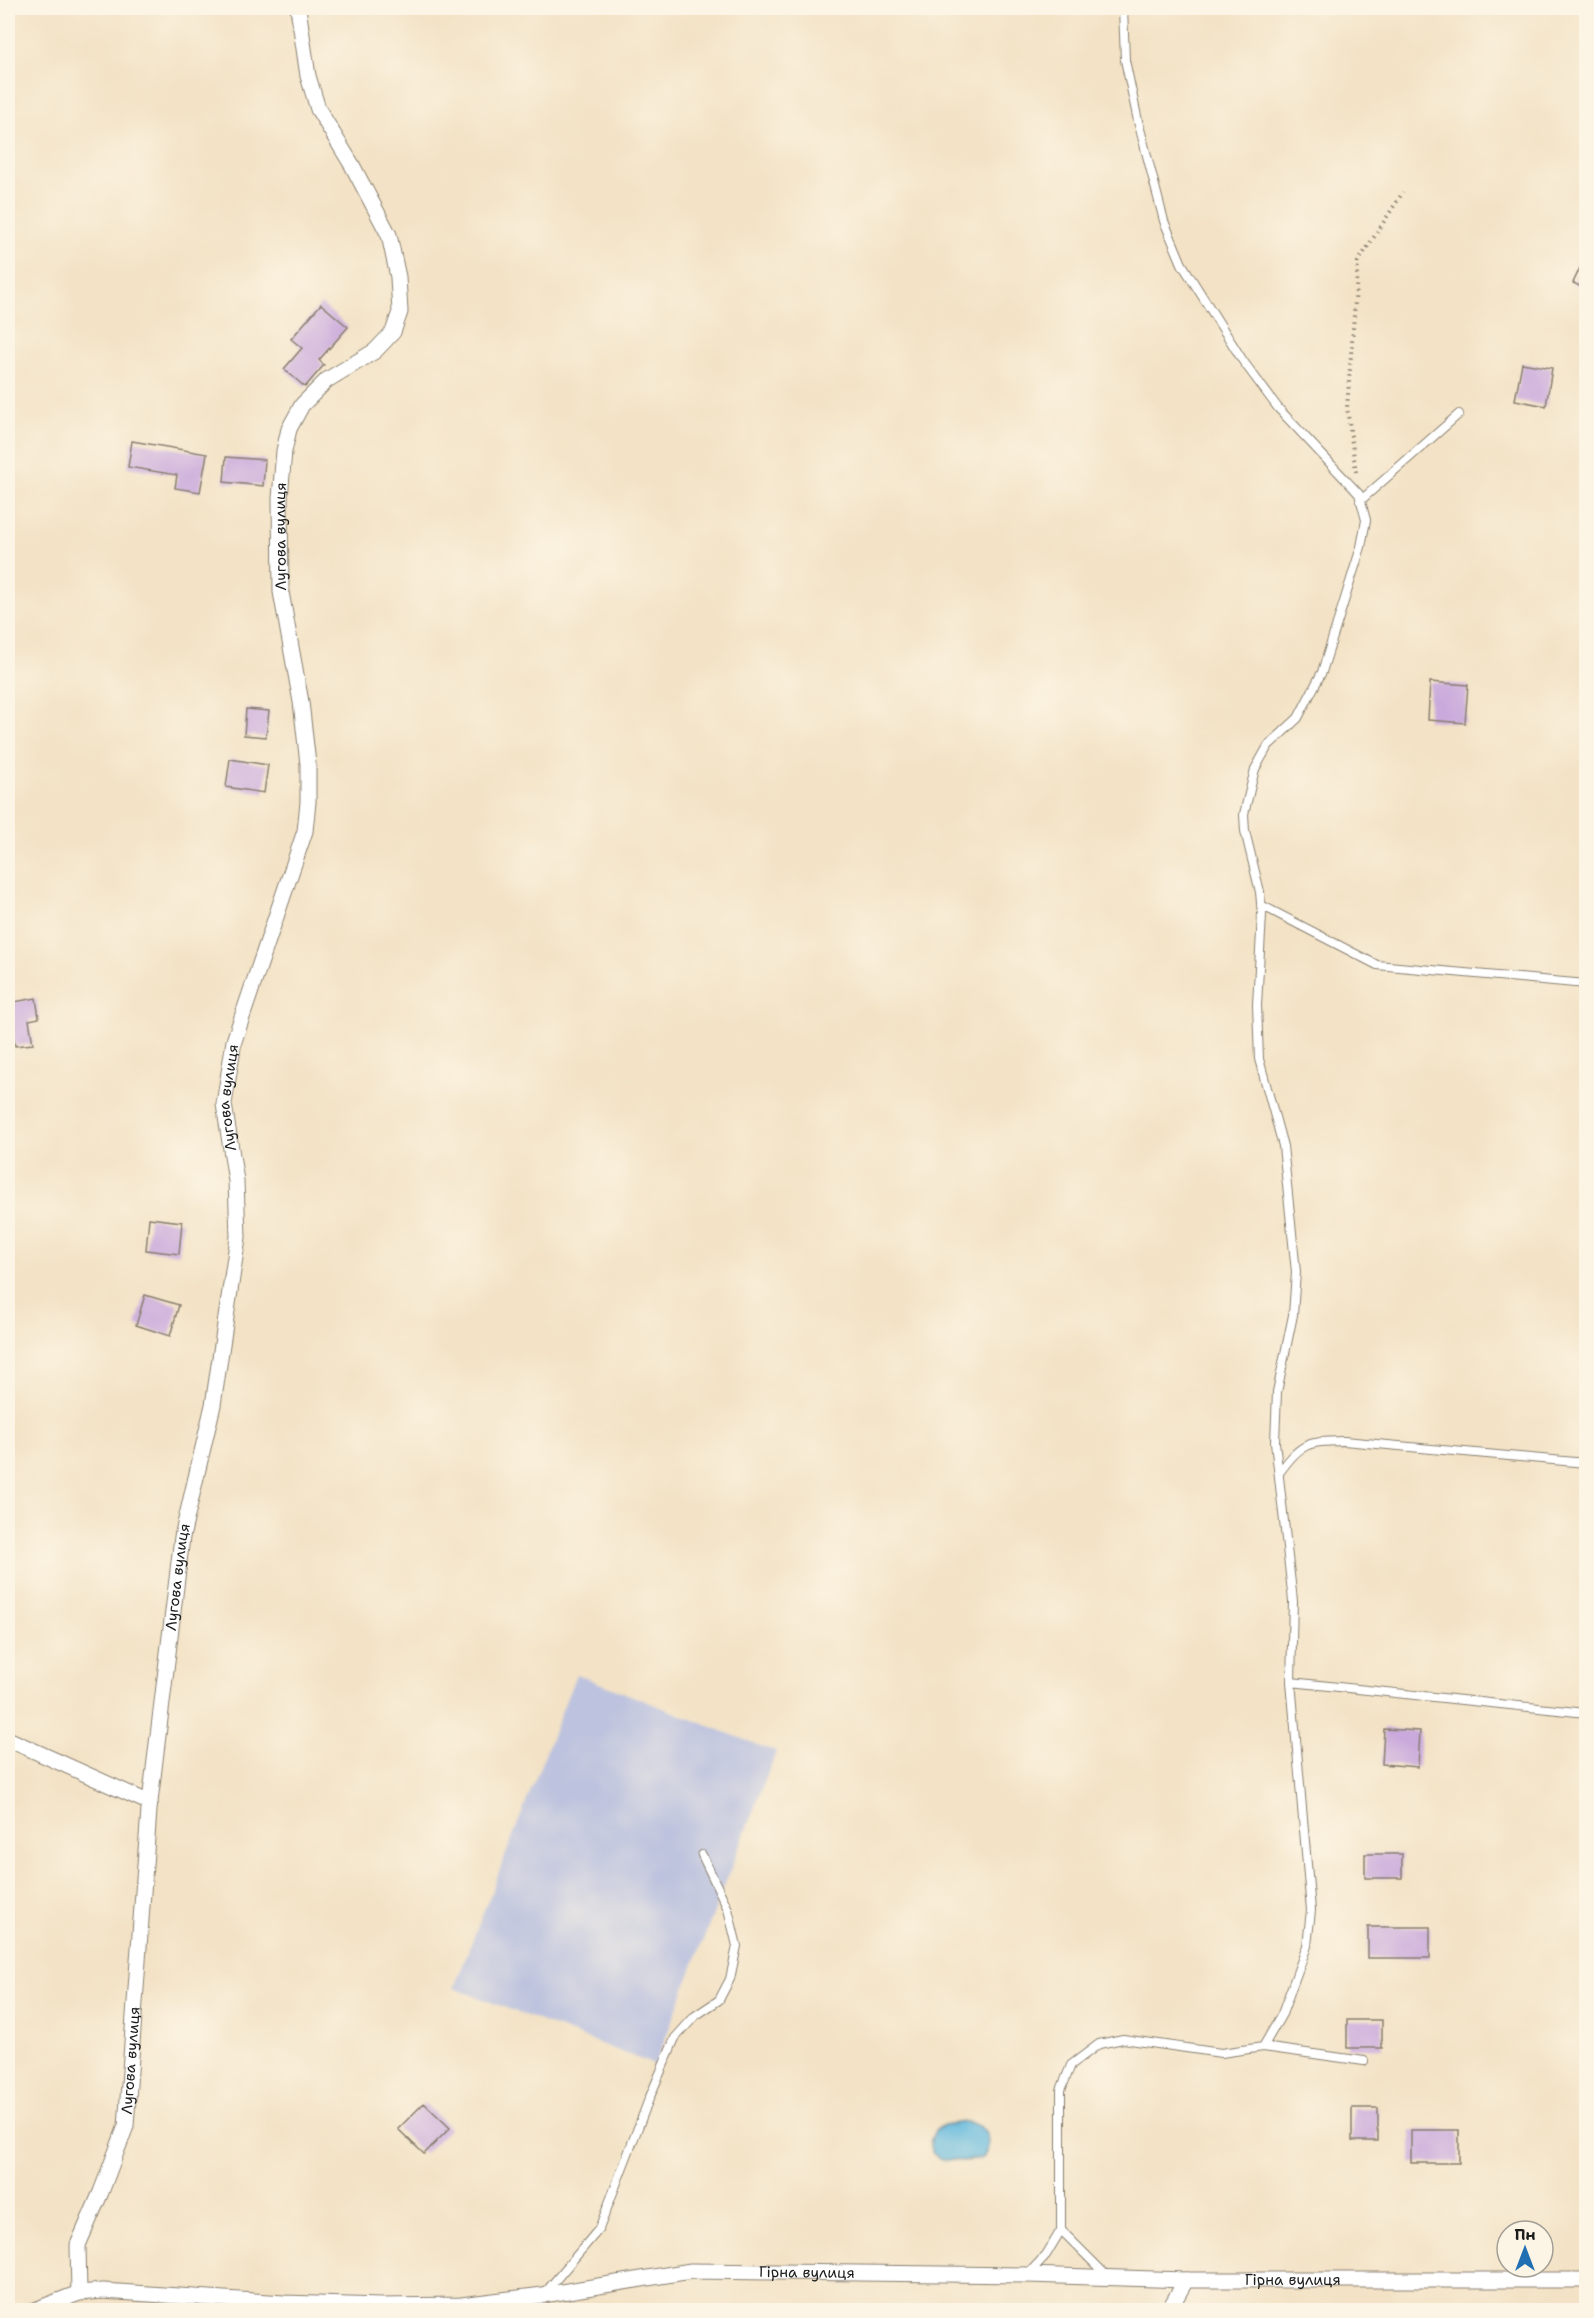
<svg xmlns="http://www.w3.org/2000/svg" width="1594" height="2318" viewBox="0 0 1594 2318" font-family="'Shantell Sans',sans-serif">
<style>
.industrial{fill:#bdc3de}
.water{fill:#60b8dd;stroke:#3e6a7c;stroke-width:1.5}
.building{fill:#caaadc}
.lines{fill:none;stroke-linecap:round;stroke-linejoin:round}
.service-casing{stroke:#887f70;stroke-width:10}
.minor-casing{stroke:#887f70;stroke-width:17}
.path{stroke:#887f70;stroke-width:4;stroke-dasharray:1.5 4.5;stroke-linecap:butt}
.service{stroke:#fff;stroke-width:8}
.minor{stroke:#fff;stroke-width:15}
.labels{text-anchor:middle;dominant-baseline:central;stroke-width:6;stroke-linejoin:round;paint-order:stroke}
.street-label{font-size:15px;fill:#1c1c1c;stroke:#fcf5e5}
</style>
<rect width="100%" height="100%" fill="#fcf5e5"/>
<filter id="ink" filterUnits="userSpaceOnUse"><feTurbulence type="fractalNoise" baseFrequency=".0167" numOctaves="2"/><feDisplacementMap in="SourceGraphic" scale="12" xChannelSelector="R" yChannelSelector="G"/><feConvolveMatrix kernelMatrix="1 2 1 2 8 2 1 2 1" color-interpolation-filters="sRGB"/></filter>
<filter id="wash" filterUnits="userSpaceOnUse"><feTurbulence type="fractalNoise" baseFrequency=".008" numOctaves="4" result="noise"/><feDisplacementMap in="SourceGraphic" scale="24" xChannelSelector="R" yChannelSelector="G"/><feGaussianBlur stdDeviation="1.35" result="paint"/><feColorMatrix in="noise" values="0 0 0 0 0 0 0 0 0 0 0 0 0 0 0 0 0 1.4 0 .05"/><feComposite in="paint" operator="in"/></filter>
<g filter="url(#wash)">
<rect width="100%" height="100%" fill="#f3e2c5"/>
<!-- industrial -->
<path class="industrial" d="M576,1674L776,1752L655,2065L454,1988Z"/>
<!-- water -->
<path class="water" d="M965,2122C986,2124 994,2140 983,2158C963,2163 913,2165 936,2130L944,2125Z"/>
<g id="blocks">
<!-- building -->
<path class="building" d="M1586,255V289L1573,283Z
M321,304L348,327L319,360L324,365L305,387L284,369L302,348L291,339Z
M1522,363L1552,368L1546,406L1515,400Z
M132,441L207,454L200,492L175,488L177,475L128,467Z
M226,457L265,460L263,486L224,482Z
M1430,682L1468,685L1465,723L1428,720Z
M246,709L269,711L266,737L244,735Z
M230,759L268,765L264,793L226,787Z
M36,998L39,1018L29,1020L33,1044L15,1046L8,1003Z
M149,1218L182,1222L179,1254L146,1250Z
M145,1295L179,1305L170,1336L136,1325Z
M1384,1729L1420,1731L1418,1767L1382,1764Z
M1365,1854H1402V1878H1365Z
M1368,1927H1430V1958H1368Z
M1347,2020H1382V2048H1347Z
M424,2103L450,2128L424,2154L398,2129Z
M1352,2108H1378V2141H1352Z
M1411,2130H1459V2163H1411Z"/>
</g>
</g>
<g filter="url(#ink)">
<use href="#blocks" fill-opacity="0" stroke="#887f70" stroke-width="1.5"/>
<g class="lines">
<!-- service casing -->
<g class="service-casing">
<path id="service" d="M1123,8L1125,60L1138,121L1164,221L1182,264L1243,361L1278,408L1359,494L1366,520L1361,547L1322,672L1298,718L1268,746L1255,769L1244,814L1245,831L1260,892L1262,914L1257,1005L1259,1059L1283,1146L1296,1272L1293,1315L1277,1392L1275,1442L1293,1601L1291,1682L1311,1910L1307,1946L1282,2014L1263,2047
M1360,501L1459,414
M1261,905L1377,965L1586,984
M1279,1473C1302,1442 1307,1442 1344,1441L1586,1463
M1291,1682L1586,1713
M1028,2274L1046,2255L1061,2230
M1107,2276L1061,2230V2090L1071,2065L1099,2044L1123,2039L1221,2053L1263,2047L1364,2061
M544,2294L599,2229L649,2099L675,2038L695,2016L719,2000L730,1979L737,1946L728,1909L702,1855"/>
</g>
<!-- minor casing -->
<g class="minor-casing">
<g id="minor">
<path d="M10,1740L150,1803"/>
<path id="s1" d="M79,2293L78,2245L101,2192L126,2126L149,1810L182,1537L213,1405L238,1237L236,1181L224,1104L234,1041L305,831L308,802V764L301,702L281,592L280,498L284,451L289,429L302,405L327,380L375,351L393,332L400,312L398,277L389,235L352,165L318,109L308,76L298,8"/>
<path id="s2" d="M35,2310L79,2293L103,2291L284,2303L381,2306L461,2305L543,2295L691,2271L1027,2275L1186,2280H1586"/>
<path d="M1169,2310L1186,2280"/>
</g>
</g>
<!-- path -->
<path class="path" d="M1356,472L1347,408L1358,262L1403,192"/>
<!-- service -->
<use href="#service" class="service"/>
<!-- minor -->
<use href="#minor" class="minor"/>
</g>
</g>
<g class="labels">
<!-- street labels -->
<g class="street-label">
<text stroke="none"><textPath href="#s1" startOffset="1790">Лугова вулиця</textPath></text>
<text stroke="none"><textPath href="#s1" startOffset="1214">Лугова вулиця</textPath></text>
<text stroke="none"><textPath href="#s1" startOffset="728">Лугова вулиця</textPath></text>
<text stroke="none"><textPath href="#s1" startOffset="242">Лугова вулиця</textPath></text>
<text stroke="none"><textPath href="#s2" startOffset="778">Гірна вулиця</textPath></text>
<text stroke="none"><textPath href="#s2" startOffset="1264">Гірна вулиця</textPath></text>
</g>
</g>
<!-- margin -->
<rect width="1594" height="2318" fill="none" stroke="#fcf5e5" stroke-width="30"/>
<!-- north arrow -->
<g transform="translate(1525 2249)"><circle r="28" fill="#fcf5e5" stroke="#a29e95" stroke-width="1.5"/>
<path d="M0-4.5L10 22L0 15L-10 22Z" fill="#1f6fb2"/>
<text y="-9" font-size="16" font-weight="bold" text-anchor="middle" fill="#1c1c1c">Пн</text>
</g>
</svg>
